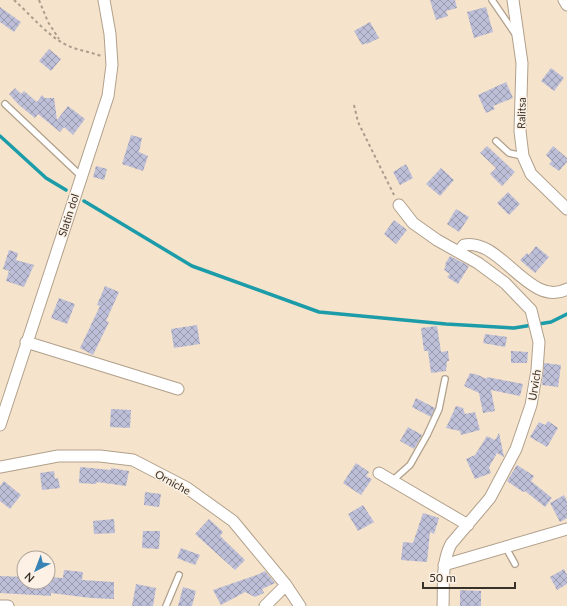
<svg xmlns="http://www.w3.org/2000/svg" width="567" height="606" viewBox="0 0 567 606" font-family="Lato,sans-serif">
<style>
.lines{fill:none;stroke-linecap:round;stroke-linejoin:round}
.stream{stroke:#1c9ca9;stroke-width:3.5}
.building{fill:url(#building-cross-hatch)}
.lane-casing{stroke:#b1a08b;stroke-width:8}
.street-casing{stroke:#b1a08b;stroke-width:13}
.path{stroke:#ab9d8c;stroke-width:2;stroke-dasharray:3 3;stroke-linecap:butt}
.lane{stroke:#fff;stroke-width:5.5}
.street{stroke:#fff;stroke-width:11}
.labels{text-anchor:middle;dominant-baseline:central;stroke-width:3;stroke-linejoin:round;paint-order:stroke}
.street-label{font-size:11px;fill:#383128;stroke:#fcf1e4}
</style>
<defs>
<pattern id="building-cross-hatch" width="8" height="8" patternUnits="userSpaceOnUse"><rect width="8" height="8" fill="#bdbed8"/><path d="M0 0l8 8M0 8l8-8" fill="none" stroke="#9b9baf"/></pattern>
</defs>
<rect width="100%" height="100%" fill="#f5e3cc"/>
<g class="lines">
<!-- stream -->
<path class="stream" d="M0,136L46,178L66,190
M84,201L192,266L319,312L446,324L514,328L551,322L567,314"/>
</g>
<!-- building -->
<path class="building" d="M430,0H455L457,8L446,11L448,16L436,20Z
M0,7L21,22L14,32L0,22Z
M486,7L493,32L474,38L467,12Z
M370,22L379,38L367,44L366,43L362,45L354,31Z
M49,49L61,59L51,71L39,61Z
M551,68L564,78L554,91L541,81Z
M506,82L513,98L493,106L495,109L486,113L478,95Z
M15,88L21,94L24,91L37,102L42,95L45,98H54L57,120L68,106L85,119L73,135L64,127L60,132L38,114L35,118L19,105L9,94Z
M131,135L142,138L139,152L148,156L143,171L122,164Z
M487,146L515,172L502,186L490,174L496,168L480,153Z
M553,146L567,158V162L559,171L549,164L552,161L546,155Z
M406,164L413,178L400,185L393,172Z
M96,166L107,169L104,180L93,177Z
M441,168L454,180L440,196L426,184Z
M508,192L520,204L509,215L497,203Z
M456,209L469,217L459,232L447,224Z
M394,220L407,230L396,244L384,234Z
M536,246L549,257L535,273L520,260L527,253L529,255Z
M9,250L18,253L16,260L34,265L24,287L6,281L9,271L3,269Z
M450,256L469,266L458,284L447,277L450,274L444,270L446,265L445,264Z
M105,286L119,292L106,321L109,322L93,355L80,348L100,306L97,305Z
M59,298L75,304L67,324L51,318Z
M197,325L200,344L174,348L171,329Z
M437,326L441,352L448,351L449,361H447L446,371L431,373L428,351H424L421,328Z
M485,334L507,337L505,347L483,343Z
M511,351L528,352L527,363H511Z
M544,363L561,365L558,387L542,385Z
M470,373L478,375L487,379V377L523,384L520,396L491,390L495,411L483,413L479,393L464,386Z
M416,398L435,408L431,417L412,407Z
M456,406L463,408L465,414L475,412L480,430L461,435L460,431L446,428Z
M111,409L131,410L130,428L110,427Z
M548,421L558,428L547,447L530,437L539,422L545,425Z
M408,427L422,435L414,449L400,441Z
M499,433L504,457L497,453L489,467L491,473L475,479L466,459L475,455L487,436L495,440Z
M356,463L369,472L366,476L372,479L361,495L343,483Z
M517,465L534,476L531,481L552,498L545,507L525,491L523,492L507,481Z
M80,467L111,470V468L129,471L126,486L97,482L96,484L79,483Z
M54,471L55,479L58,478L60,488L42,490L40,473Z
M4,481L21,495L10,509L0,501V486Z
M145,492L161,494L159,507L144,505Z
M564,495L567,501V518L560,522L550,503Z
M363,505L374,522L358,531L348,514Z
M423,513L439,518L434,534L430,532L427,562L401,560L403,542L413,543Z
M114,519L115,533L94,534L93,521Z
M209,519L223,532L220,536L245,560L235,570L195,534Z
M143,531H160L159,549L142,548Z
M181,548L200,555L195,565L177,558Z
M564,569L567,575V584L557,590L550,577Z
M64,570L83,572L82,580L114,582V599L91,598L51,593V596L0,593V576L24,577V582H48V577L63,578Z
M265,571L275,583L262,589L264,593L255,597L245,592L221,605L213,590L257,575Z
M136,584L156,588L153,606H132Z
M183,587L196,591L192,606H178Z
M460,590L481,591V606H460Z"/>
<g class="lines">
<!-- lane casing -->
<g class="lane-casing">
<path id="lane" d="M492,0L516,35
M5,104L81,176
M496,141L509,153L523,156
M392,481L410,465L427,435L439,409L445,379
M505,546L515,564
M166,606L179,575"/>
</g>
<!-- street casing -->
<g class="street-casing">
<path id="street" d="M513,0L522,63L520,131L523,156L531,174L567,209
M564,0L567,5
M399,205L413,223L437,240L478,263L505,283L531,310L539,342L537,370L531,405L516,449L490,498L451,544C441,563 444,586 443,606
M459,252L464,245C500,237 530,309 567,289
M26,342L178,389
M0,425L108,96L112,65L110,34L104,0
M0,467L58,456H100L133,460L187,488L233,521L286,585L300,606
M379,473L468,525
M444,565L567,529
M0,606H8
M265,606L286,585"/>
</g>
<!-- path -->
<path class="path" d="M14,0C31,15 50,39 71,47C81,51 91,52 101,56
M39,0L48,22L59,39
M354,105L358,122L394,195"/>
<!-- lane -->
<use href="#lane" class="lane"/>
<!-- street -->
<use href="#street" class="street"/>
</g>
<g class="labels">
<!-- street labels -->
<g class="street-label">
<text transform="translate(521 113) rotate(-89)">Ralitsa</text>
<text transform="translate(68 215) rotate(-72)">Slatin dol</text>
<text transform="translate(534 385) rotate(-81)">Urvich</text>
<text transform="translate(173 482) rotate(29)">Orniche</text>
</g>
</g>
<!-- north arrow -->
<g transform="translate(36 570) rotate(222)"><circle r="19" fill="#fcf1e4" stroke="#aea499"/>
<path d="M0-3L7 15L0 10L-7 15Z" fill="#3783b6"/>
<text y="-6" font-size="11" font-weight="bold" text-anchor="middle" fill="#383128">N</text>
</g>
<!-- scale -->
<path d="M423 582v6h92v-6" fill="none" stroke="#383128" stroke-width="2"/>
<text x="429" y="582" font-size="12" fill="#383128" stroke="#fcf1e4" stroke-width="3" paint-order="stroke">50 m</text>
</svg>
